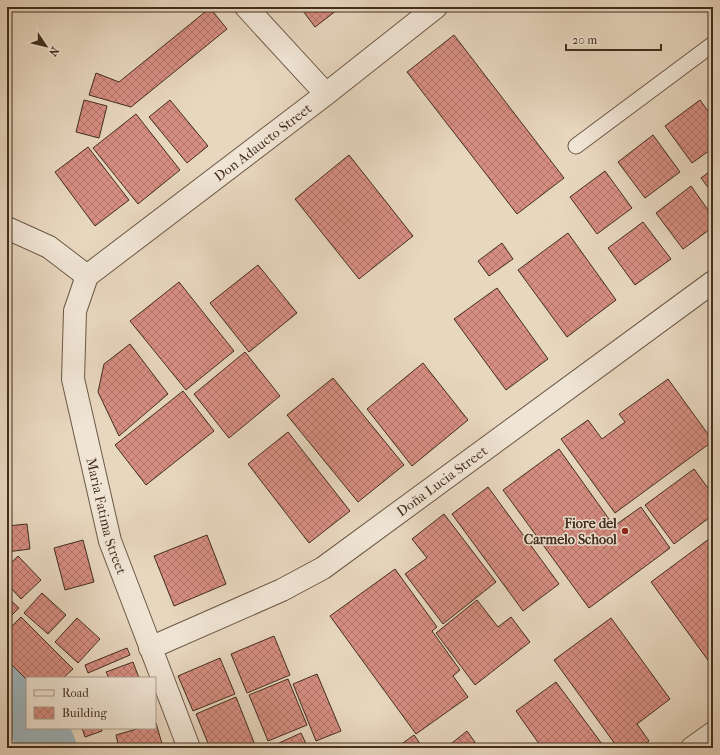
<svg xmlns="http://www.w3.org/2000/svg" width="720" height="755" viewBox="0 0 720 755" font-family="'IM FELL French Canon',serif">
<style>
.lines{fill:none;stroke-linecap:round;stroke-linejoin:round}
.river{stroke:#9db6be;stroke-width:57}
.building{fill:url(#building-cross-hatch);stroke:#422e1e}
.lane-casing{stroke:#6c5846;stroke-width:17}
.street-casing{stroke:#6c5846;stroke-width:24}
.lane{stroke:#f0e5d5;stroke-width:15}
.street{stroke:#f0e5d5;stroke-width:22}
.poi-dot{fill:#8f2418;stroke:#f0e5d5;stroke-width:1.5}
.labels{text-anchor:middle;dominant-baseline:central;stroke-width:3;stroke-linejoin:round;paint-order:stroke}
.street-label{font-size:14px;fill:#422e1e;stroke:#f0e5d5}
.poi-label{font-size:14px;font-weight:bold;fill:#422e1e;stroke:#f0e5d5;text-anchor:end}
</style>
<defs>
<pattern id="building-cross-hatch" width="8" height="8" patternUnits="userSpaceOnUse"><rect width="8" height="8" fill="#d78e82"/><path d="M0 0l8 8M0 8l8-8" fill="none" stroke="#b0746a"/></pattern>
</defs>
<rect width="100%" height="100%" fill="#e8d7bf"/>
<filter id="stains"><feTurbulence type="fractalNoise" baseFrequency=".005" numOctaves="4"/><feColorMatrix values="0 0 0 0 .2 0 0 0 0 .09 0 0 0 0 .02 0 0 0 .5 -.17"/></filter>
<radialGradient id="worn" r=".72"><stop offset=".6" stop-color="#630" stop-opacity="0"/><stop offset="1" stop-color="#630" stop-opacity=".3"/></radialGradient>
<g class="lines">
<!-- river -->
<path class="river" d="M7,694L27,706
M39,728L48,748"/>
</g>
<!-- building -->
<path class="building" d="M300,7H341L315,27Z
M210,8L227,29L131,107L89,95L96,73L119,82Z
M454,35L564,178L517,214L407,72Z
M84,100L107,106L99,138L76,132Z
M170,100L208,146L187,163L149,117Z
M700,100L713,118V148L692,163L665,126Z
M136,114L180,170L138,204L93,148Z
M653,135L680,172L645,198L618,162Z
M88,147L129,200L95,226L55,172Z
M349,155L413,236L359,279L295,199Z
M713,169V194L701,178Z
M605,171L632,208L597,234L570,197Z
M691,186L713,217V227L683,249L656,213Z
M643,222L671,259L635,285L608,248Z
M568,233L616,300L567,337L518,270Z
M502,243L513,259L489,276L478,261Z
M258,265L297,313L249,352L210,303Z
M179,282L234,351L186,390L130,321Z
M497,288L548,359L506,390L454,319Z
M130,344L168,394L119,436L98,392L104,364Z
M245,352L280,396L229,438L194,394Z
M423,363L468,420L412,466L367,409Z
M333,378L404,465L358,502L287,415Z
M668,379L713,441L615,513L561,439L588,420L602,439L625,422L619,414Z
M183,391L214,431L146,485L115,445Z
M288,432L350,511L309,543L248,464Z
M559,449L614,526L641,507L670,548L589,608L503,490Z
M694,469L713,495V515L674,544L645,505Z
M488,487L559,584L523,611L452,514Z
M444,514L496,582L443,624L405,574L427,558L412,539Z
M27,524L30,549L7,552V526Z
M207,535L226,584L174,606L154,556Z
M713,536V667L651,582Z
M83,540L94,582L65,590L54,548Z
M18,556L41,580L21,599L7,584V567Z
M395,569L437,627L432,631L460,670L453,676L468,697L416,734L330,616Z
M42,593L66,615L48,634L24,613Z
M7,597L19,608L7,620Z
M477,600L498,627L511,617L530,642L475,685L436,633Z
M21,617L73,669L63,678H27V680L7,660V631Z
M77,618L100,639L78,663L55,642Z
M611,618L670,699L637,724L649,741L639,748H618L554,660Z
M274,636L290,675L247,693L231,654Z
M127,648L130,655L88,673L85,665Z
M220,658L235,694L193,711L178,676Z
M133,662L139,678H109L106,672Z
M317,674L341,731L316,741L293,684Z
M288,679L307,725L268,741L249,695Z
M556,682L605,748H542L516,711Z
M236,697L255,745L248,748H210L196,714Z
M156,723L163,747L119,748L116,735L140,728H155Z
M82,728H101L102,731L85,737Z
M467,731L479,748H448L447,747Z
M301,733L308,748H268Z
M414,735L423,748H396Z"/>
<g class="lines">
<!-- lane casing -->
<g class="lane-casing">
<path id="lane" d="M576,146L713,44"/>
</g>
<!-- street casing -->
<g class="street-casing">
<g id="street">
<path d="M246,7L326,94"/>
<path d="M7,228L49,247L87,276"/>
<path id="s1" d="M87,276L75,311L73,379L110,541L189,748"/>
<path id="s2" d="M87,276L326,94L436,7"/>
<path id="s3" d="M150,648L282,590L323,568L713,282"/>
<path d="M692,748L713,733"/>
</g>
</g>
<!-- lane -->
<use href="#lane" class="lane"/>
<!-- street -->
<use href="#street" class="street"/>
</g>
<!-- markers -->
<circle class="poi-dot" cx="625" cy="531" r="4"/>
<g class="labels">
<!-- street labels -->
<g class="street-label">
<text stroke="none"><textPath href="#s2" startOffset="221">Don Adaucto Street</textPath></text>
<text stroke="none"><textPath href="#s3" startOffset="338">Doña Lucia Street</textPath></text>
<text stroke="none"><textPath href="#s1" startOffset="246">Maria Fatima Street</textPath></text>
</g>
<!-- poi labels -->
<g class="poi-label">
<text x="617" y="523">Fiore del<tspan x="617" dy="16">Carmelo School</tspan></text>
</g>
</g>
<!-- margin -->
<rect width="720" height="755" fill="none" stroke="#e8d7bf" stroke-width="24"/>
<rect x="8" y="8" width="704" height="739" fill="none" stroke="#422e1e" stroke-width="2"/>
<rect x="12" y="12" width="696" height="731" fill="none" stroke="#422e1e"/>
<!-- legend -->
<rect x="26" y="677" width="130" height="52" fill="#f0e5d5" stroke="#aa9c8c"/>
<rect x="34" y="690" width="20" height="6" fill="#f0e5d5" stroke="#aa9c8c"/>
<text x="62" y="697" font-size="12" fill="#422e1e">Road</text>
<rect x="34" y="707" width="20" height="12" fill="url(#building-cross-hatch)" stroke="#aa9c8c"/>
<text x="62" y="717" font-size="12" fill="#422e1e">Building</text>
<!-- north arrow -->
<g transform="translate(46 46) rotate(125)" stroke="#f0e5d5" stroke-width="3" paint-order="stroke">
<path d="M0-3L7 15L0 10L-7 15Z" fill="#422e1e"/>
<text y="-6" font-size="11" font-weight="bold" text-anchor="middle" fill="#422e1e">N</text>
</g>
<!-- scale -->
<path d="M566 44v6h95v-6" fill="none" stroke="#422e1e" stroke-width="2"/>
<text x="572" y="44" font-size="12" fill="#422e1e" stroke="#f0e5d5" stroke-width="3" paint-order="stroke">20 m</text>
<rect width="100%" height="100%" filter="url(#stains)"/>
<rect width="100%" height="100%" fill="url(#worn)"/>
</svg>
